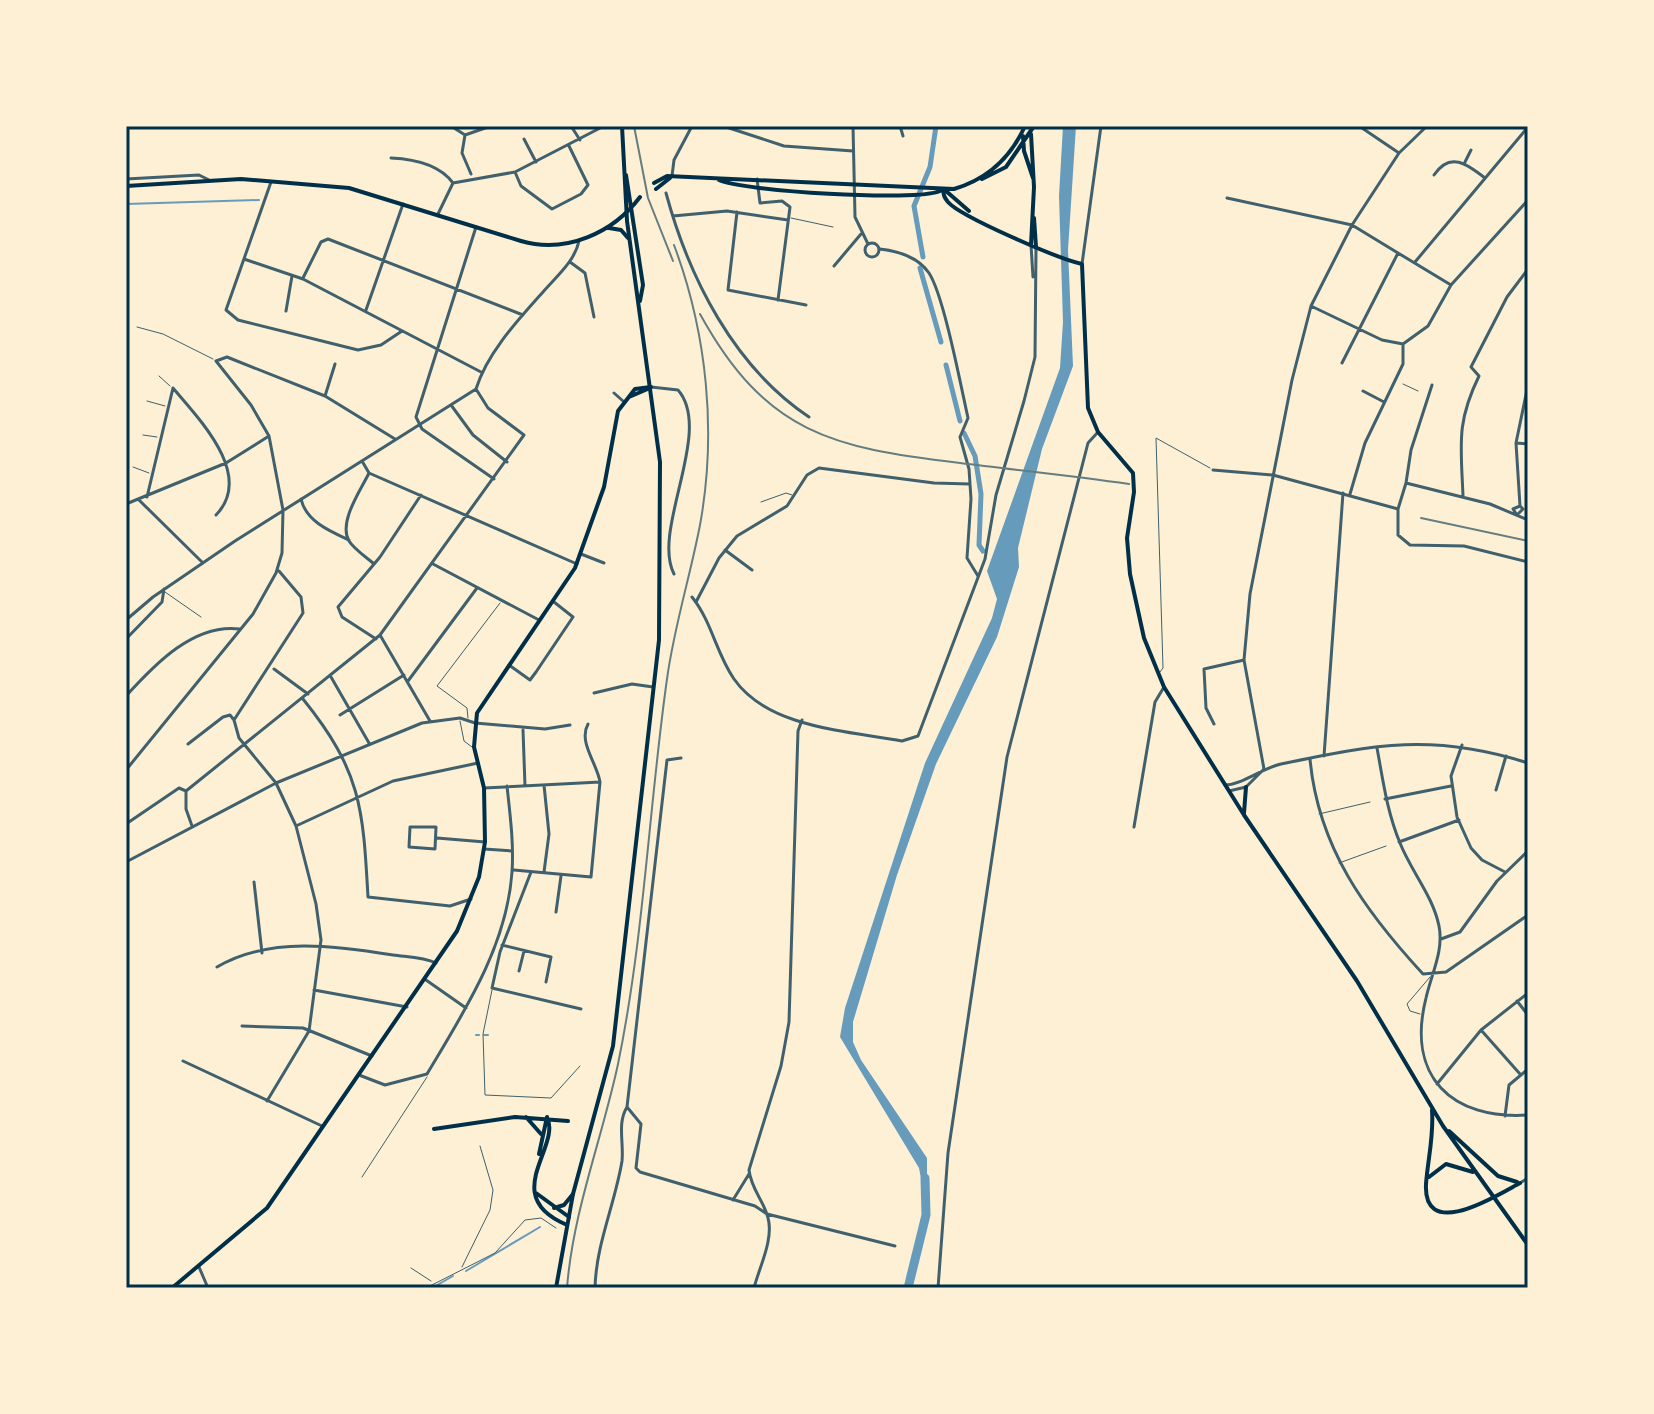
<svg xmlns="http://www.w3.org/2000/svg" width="1654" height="1414" viewBox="0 0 1654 1414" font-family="Rubik,sans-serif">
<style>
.water{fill:#669bbc}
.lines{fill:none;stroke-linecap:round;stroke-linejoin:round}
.stream{stroke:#669bbc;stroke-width:2}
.canal{stroke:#669bbc;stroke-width:5}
.river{stroke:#669bbc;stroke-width:9}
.service{stroke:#3f606c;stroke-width:1}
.minor{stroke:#3f606c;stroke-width:3}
.tertiary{stroke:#3f606c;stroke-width:3}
.secondary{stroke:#003049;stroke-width:4}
.primary{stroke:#003049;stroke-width:4}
.trunk{stroke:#003049;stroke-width:4}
.rail{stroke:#657d81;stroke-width:2}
.neatline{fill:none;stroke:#003049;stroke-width:3}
</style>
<rect width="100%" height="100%" fill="#fdf0d5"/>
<!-- water -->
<path class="water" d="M1063,126H1076L1068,250L1073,366L1042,449L1018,548L1019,567L997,637L936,764L897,875L853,1022V1042L861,1060L927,1158V1190L923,1189L919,1168L840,1037L845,1008L925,763L992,618L997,599L987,571L1060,368L1063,322L1059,196Z"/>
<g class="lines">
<!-- stream -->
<path class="stream" d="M126,204L259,200
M476,1035H479
M484,1035H488
M466,1271L540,1227
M432,1288L453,1276"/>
<!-- canal -->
<path class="canal" d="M923,257L914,206L930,167L936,126
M920,268L941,342
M946,365L960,421
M964,433L975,456L981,494L979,545L983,551"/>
<!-- river -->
<path class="river" d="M908,1288L926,1215L925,1178"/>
<!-- service -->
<path class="service" d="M791,218L833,227
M137,327L163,334L213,359
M159,376L170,386
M1403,384L1418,391
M147,401L165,406
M143,435L157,437
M133,467L149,473
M761,502L786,493L792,495
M165,592L201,617
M1160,672L1163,668L1156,438L1210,468
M468,718L467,708L437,686L500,603
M460,721L464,741L472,747
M1319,814L1370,802
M1339,863L1386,846
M492,990L483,1034L485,1095L551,1098L580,1066
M1420,1014L1410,1011L1407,1004L1430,977
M362,1177L427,1077
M462,1267L490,1210L493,1190L480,1146
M411,1268L431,1281
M426,1288L495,1253L525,1220L541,1218L556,1228"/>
<!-- minor -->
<path class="minor" d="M451,126L465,135L491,126
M571,126L580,140
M723,126L784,146L853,151
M853,126L855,217L868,244
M900,126L903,136
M1359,126L1399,153
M465,135L462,153L471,174
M524,139L536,162
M391,158C413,159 439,164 453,183
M1465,162L1471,150
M515,172L521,186L552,209L581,194L588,185L569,146
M1434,175C1450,151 1467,164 1485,178
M672,176L674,160L692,126
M126,179L199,175L209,180
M757,179L760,203L782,201L790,207L778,300
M271,182L226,310L238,320L358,350L381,345L402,331
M666,193C689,278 734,367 809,417
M1227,198L1352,225L1398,253
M737,212L728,290L806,305
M438,214L453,183L515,172L604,126
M673,216L727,211L788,220
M476,227L416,417L422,429L494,479
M865 250a7 7 0 1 1 14 0a7 7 0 1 1-14 0Z
M880,249C898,251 918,257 929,273C944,296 961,387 968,418L960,437L969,469L971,499L967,558L978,576
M244,259L303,279L481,372
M570,262L585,273L594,317
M1415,262L1528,127
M834,266L861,234
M303,278L321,242L328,239L523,315
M1311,306L1382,340L1403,344
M366,310L403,204
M286,311L292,276
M1403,344L1428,326L1451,285L1528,200
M1342,363L1398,253L1451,285
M173,388C198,418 255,475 216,515
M1363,391L1384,402
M614,393L623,401
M325,396L335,364
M451,405L473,435L507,462
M1516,443L1528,444
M362,461L369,473C361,490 338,522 349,541C354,549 366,557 373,563
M1213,470L1273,475L1398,509
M369,473L577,564
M1406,483L1411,450L1432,385
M1350,494L1365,443L1403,364V344
M1463,496C1461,445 1456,423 1479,376L1471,367L1507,297L1528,269
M147,497L173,388
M301,499C306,521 329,531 349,540
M139,500L203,563
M126,504L226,463L269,436
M1520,506L1513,509L1517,515L1523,509L1520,506L1516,443L1528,385
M1528,520L1490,504L1406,483L1398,509V535L1410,545L1464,546L1528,562
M725,550L752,570
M581,554L604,563
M433,564L539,620
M696,602L719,558L737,536L787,506L807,475L819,468L934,483L970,484
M126,620L153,597L235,541L476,389C487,353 518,320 543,292C556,277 575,261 579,241
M380,635L430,721
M126,639L162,602L164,589
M376,639L342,617L338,607L380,557L421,495
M509,665L530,680L536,672L573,617L554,602
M274,669L308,694
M331,677L369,743
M408,681L477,588
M594,693L632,684L653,687
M126,696C155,664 194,623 240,629
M303,699C361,771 363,807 368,897L450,906L471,899
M340,715L404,675
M588,724C578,742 597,763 600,782
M1214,724L1206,708L1204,669L1244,660
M523,730L525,786
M188,744L223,717L230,715L234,720
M1462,745L1451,776L1457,817L1471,848L1482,860L1505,872
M1377,748C1383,780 1387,812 1400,843C1411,871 1433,896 1439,926C1444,951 1431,975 1426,998C1406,1077 1452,1120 1528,1115
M1324,756L1343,493
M1310,759C1318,847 1365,911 1423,974L1446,972L1528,915
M1264,769L1244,660L1250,594L1292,380L1311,306L1352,225L1399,153L1427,126
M126,770L253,614L276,573L282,553L283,510L269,436L251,405L216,361L227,357L325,396L395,439
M484,788L600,782L591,877L514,870
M1496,790L1506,756
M186,791V809L192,826
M1385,799L1451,786
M126,824L179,788L186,791L380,635L524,435L488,408L476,389
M296,826L393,781L478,763
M410,827H436L435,849L409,847Z
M1134,827L1155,702L1164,687
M437,838L485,842
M1399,842L1459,820
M484,849L512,851
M126,862L276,783L422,723L460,718L475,723L545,729L570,725
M531,872L500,952L492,988L581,1009
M544,872L549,834L544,785
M254,882L262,953
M556,912L561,876
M1441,939L1460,932L1497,881L1528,851
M502,945L551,957L546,982
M217,967C269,936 337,946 393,955C407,957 423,957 436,963
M519,971L524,951
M426,980L466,1008
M314,990L407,1007
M1517,1001L1528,1015
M242,1026L303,1028L372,1056
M1481,1030L1520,1074
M183,1061L322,1126
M359,1075L385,1085L427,1074C464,1012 507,946 512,872C514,844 510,814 507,786
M1437,1084L1481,1030L1528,993
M267,1101L309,1031L321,940L316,904L296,826L276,783L239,738L234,720L303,613L301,597L279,571
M627,1107L641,1124L636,1168L640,1172L755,1206L767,1214L895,1246
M1505,1116L1509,1085L1528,1069
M1520,1183L1528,1178
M733,1200L749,1174
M199,1267L208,1288
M595,1288C596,1244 615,1204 622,1161C624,1143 617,1123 627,1107L667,760L681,758
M754,1288C759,1268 774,1239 768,1218C764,1201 751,1189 749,1170L781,1066L789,1022L798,731L802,720
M938,1288L948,1153L1007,757L1088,443L1098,432"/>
<!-- tertiary -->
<path class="tertiary" d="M1031,245L1033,277
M1082,264L1101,126
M651,387L678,390C714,431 651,530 674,574
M692,597C712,622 716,653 734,679C768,728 848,731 902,741L918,736L985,559L996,495L1024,401L1035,357L1036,248
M1225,785C1244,784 1262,768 1281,764C1376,744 1434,733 1528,763
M1229,791L1246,787L1264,769"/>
<!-- secondary -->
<path class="secondary" d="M1023,136L1024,151L1033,178
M982,179L1006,167L1034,126
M719,180C741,191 916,202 940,191
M654,183L667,176L954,189C988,179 1011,157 1025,126
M126,186L241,179L349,188L521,241C566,254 613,233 640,197
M656,189L670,178
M943,190C944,196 944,197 948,202C961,217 1059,259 1082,264L1088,408L1098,432L1133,473L1134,492L1127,538L1130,574L1144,638L1164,687L1244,815L1357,981L1443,1126L1528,1245
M946,191L969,211
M1034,218L1036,247
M609,228L621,230L628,238
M1031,245L1034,187L1031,134
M629,397L650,388
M1244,813L1246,787
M1432,1110C1434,1136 1428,1158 1426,1184C1423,1243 1499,1194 1520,1183
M1449,1131L1498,1176L1517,1182
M1429,1177L1446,1164L1473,1172
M172,1288L267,1208L457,931L479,877L485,842L484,788L474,747L477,713L575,568L604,487L618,411L635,389L651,387"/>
<!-- primary -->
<path class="primary" d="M626,175L643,285L640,301
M556,1288L573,1194L613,1046L659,640L660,462L627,221L622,126"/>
<!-- trunk -->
<path class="trunk" d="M526,1117L541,1134
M547,1117C562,1147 498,1196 567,1225
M434,1129L515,1117L568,1121
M539,1154L547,1117
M536,1193L569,1217
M554,1208L564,1205L573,1194"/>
<!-- rail -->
<path class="rail" d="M634,126L648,198L673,261
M700,314C766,434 833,448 960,463C1016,470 1073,476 1129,484
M1421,518L1528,541
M567,1288C573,1211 602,1139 618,1064C644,938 649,806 667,679C674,627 690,577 700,525C717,432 707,333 674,245"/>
</g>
<!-- border -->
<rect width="1654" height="1414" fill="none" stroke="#fdf0d5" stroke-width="256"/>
<rect x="128" y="128" width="1398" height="1158" class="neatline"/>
</svg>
